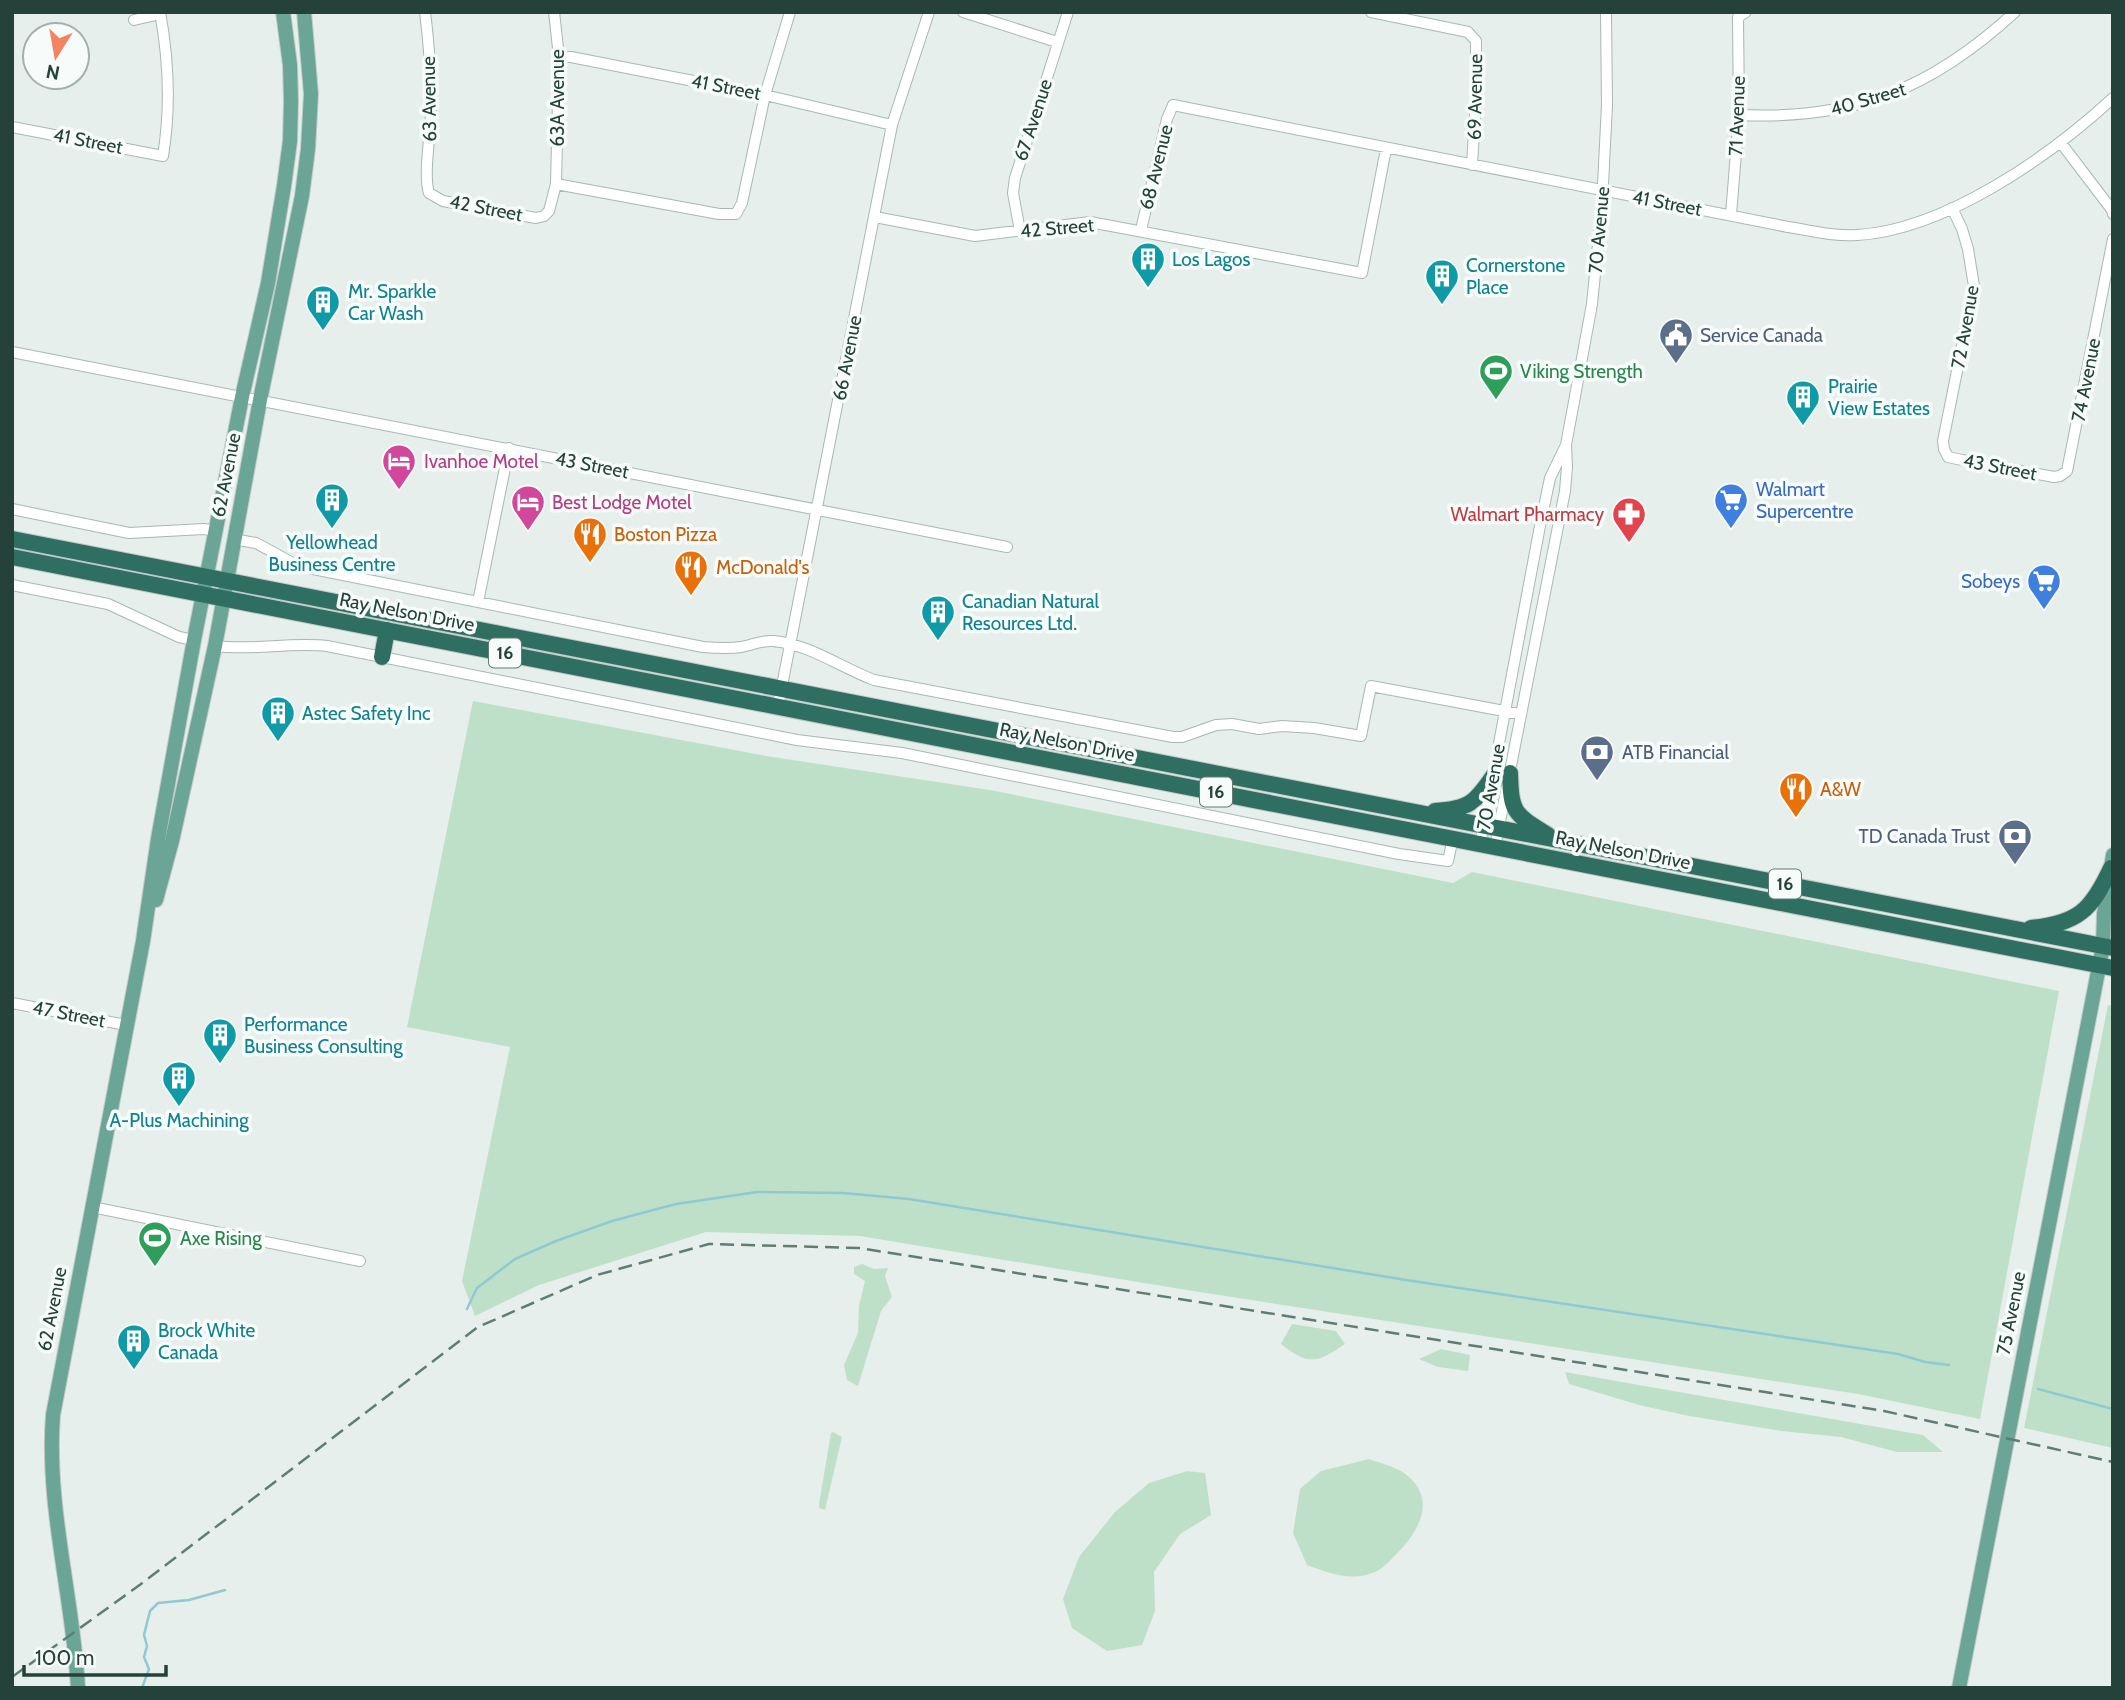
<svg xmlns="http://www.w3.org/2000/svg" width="2125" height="1700" viewBox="0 0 2125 1700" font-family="Cabin,sans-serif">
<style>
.green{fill:#bfe0c8}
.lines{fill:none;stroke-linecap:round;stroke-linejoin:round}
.stream{stroke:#8ec9d4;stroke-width:2.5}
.minor-casing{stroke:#a8b8b2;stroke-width:12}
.major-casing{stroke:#c2cac8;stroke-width:16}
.highway-casing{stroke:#c2cac8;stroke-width:18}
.minor{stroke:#fff;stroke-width:10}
.major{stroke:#6aa596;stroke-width:14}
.highway{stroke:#2f6f62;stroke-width:16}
.rail{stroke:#5f7d75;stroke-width:2.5;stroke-dasharray:14 7;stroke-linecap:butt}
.labels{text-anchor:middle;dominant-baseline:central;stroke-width:7;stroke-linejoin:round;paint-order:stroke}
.shield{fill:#f7fbf9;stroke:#637a73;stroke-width:2}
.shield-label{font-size:18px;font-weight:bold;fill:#24423a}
.street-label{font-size:19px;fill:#24423a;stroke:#f7fbf9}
.culture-label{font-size:19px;fill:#0d838f;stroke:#f7fbf9;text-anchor:start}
.service-label{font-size:19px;fill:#4e5e75;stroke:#f7fbf9;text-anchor:start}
.leisure-label{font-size:19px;fill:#27864d;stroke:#f7fbf9;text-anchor:start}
.hotel-label{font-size:19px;fill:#b23c85;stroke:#f7fbf9;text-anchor:start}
.shop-label{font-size:19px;fill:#366cbe;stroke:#f7fbf9;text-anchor:start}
.health-label{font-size:19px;fill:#be3a42;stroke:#f7fbf9;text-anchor:end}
.food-label{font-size:19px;fill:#c56008;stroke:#f7fbf9;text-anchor:start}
</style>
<rect width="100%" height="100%" fill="#e6efeb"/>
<!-- green -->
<path class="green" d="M473,701L766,756L990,790L1453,883L1472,872L2059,991L1980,1419L1858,1394L1174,1288L860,1236L706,1232L539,1285L475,1316L462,1281L510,1047L407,1027Z
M2108,1005L2113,1006V1448L2024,1428Z
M862,1264L874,1269L888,1268L885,1276L892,1297L881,1311L858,1386L847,1380L844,1365L858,1333L859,1306L865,1281L854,1274V1267Z
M1292,1324L1336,1331L1345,1344C1316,1364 1308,1365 1281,1344Z
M1441,1349L1470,1355L1468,1371L1438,1367L1419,1359Z
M1565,1372L1923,1435L1943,1452H1897L1841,1437L1781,1431L1689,1416L1639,1405L1569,1384Z
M833,1432L842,1437L825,1510L819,1508V1504L831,1433Z
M1369,1459C1379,1463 1394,1466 1404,1473C1434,1495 1424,1523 1403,1547C1395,1555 1385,1568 1375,1572C1352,1582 1328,1573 1307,1565L1293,1533L1300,1489L1321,1471Z
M1187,1471L1205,1473L1211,1515L1180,1534L1154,1572L1155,1611L1142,1645L1107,1651L1072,1628L1063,1599L1079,1557L1115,1512L1149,1483Z"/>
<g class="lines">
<!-- stream -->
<path class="stream" d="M467,1309L477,1288L515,1259L556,1241L612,1221L676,1204L757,1192L843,1193L909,1199L1406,1280L1898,1354L1925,1362L1949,1365
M2038,1389L2113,1409
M142,1688L149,1669L144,1657L147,1646L144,1635L150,1611L158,1603L189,1600L225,1590"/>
<!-- minor casing -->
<g class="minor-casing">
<path id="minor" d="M425,12C429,45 432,78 431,111C431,133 423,174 429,193L443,201L536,218L544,216L549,211L556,184L559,57L554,12
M963,12L1057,42
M1371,12L1468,32L1476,41V98L1472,165
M134,20L160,14
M559,57H571L765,95L892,125
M1739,115C1854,120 1930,90 2015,12
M12,127L163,156C171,107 169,61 160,12
M2061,143L2112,210L2113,214
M556,184L719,214H736L742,203L765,95L790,12
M1952,208L1962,229L1968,249L1974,286L1943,441L1944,449L1948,457L1962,460L2054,477L2060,476L2067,471L2113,239
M1731,215L1739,115L1738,17L1746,12
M875,217L975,236L1090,222L1362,273L1386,149
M1141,230L1167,119L1173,105L1788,227C1810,230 1834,237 1857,235C1945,230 2050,156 2113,98
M1020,231L1013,193L1015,178L1068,12
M12,352L1007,547
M12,509L129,533L204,529L216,531
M233,539L256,543L298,566L703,647C715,648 728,649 741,647C752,645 762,640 773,641C809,644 840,667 874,680L1173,737H1182L1216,725L1232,724L1259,729L1282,726L1314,728L1361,736L1371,686L1520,714
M12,585L108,604L179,637L194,640
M478,602L509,448
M215,646C252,651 289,642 327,646L797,740L902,753L1399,854L1448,861L1453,838
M778,706L892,125L929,12
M1480,844L1540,526L1550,478L1565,447
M1495,847L1565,491L1567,467L1566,445L1592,304L1602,204L1607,105L1606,12
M12,1003L126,1025
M92,1207L360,1261"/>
</g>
<!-- major casing -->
<g class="major-casing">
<path id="major" d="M156,900L172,841L215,646L260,400L302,196L308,149L311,94L304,12
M78,1688C73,1596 46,1507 53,1415L143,941L158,839L194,640L242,397L268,283L284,186L290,141L291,101L290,65L283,12
M1959,1688L2103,946L2104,914L2113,855"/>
</g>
<!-- highway casing -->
<g class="highway-casing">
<path id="highway" d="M12,539L2113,948
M12,557L2113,968
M382,657L387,630
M1510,773C1511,813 1514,814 1548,835
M1435,811C1469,809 1475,803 1494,775
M2031,928C2078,923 2091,911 2111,868"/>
</g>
<!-- minor -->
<use href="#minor" class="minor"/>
<!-- major -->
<use href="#major" class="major"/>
<!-- highway -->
<use href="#highway" class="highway"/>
<!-- rail -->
<path class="rail" d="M12,1677L141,1584L478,1327L597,1275L709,1244L859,1248L1884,1411L2113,1462"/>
</g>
<!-- icons -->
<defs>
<g id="building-pin" transform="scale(1.75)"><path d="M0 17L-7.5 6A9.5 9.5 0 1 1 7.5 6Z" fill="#0f9aa8" stroke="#f7fbf9"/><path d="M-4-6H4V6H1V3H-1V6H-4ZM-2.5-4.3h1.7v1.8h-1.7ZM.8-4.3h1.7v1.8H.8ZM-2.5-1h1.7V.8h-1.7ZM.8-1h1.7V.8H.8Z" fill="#fff"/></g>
<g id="civic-pin" transform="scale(1.75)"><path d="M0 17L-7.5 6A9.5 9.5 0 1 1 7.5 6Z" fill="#5c6f8a" stroke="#f7fbf9"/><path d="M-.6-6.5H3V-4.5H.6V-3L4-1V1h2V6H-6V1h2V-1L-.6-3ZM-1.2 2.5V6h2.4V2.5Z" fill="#fff"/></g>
<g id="stadium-pin" transform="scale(1.75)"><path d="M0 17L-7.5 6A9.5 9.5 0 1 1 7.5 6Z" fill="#2e9e5b" stroke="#f7fbf9"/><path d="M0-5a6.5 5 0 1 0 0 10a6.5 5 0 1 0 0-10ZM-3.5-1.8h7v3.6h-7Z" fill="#fff"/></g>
<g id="hotel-pin" transform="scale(1.75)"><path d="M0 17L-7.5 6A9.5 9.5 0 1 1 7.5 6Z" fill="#d1479c" stroke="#f7fbf9"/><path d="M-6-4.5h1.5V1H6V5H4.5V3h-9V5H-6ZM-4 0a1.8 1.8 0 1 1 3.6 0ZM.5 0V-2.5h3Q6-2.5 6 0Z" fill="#fff"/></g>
<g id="supermarket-pin" transform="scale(1.75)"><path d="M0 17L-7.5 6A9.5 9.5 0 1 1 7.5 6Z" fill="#3f7fe0" stroke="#f7fbf9"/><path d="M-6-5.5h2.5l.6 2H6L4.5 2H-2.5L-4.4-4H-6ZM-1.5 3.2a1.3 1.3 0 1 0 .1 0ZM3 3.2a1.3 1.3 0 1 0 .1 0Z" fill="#fff"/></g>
<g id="pharmacy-pin" transform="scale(1.75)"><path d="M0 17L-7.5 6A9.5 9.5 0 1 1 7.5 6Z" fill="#e0444e" stroke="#f7fbf9"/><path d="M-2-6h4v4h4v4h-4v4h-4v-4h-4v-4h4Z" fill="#fff"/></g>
<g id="restaurant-pin" transform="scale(1.75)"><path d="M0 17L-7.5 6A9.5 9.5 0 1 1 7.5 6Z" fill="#e8710a" stroke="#f7fbf9"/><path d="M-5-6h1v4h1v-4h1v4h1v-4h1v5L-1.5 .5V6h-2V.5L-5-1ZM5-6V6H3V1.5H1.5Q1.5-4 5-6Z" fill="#fff"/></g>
<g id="bank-pin" transform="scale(1.75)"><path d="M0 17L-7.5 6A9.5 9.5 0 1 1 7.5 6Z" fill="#5c6f8a" stroke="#f7fbf9"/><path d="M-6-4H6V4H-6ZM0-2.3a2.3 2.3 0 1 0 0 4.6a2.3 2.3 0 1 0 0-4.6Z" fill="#fff"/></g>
</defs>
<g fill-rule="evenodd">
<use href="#building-pin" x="1148" y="259"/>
<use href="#building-pin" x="1442" y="276"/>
<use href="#building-pin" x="323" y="302"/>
<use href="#civic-pin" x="1676" y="335"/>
<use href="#stadium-pin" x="1496" y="371"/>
<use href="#building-pin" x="1803" y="397"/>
<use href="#hotel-pin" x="399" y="461"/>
<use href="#building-pin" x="332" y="500"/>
<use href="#supermarket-pin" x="1731" y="500"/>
<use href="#hotel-pin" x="528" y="502"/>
<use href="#pharmacy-pin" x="1629" y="514"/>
<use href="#restaurant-pin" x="590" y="534"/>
<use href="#restaurant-pin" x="691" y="567"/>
<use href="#supermarket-pin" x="2044" y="581"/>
<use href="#building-pin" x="938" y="612"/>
<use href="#building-pin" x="278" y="713"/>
<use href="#bank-pin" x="1597" y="752"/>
<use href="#restaurant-pin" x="1796" y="789"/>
<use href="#bank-pin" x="2015" y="836"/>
<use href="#building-pin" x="220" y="1035"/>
<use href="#building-pin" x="179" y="1078"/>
<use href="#stadium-pin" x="155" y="1238"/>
<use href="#building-pin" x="134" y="1341"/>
</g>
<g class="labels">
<!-- shield labels -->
<g class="shield">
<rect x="489" y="638.5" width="32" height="29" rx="5"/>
<rect x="1200" y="777.5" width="32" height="29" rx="5"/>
<rect x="1769" y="869.5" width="32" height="29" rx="5"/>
</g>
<g class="shield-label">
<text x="505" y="653">16</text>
<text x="1216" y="792">16</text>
<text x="1785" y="884">16</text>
</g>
<!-- street labels -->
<g class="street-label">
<text transform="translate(726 87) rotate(11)">41 Street</text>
<text transform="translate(1475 97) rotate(-89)">69 Avenue</text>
<text transform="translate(557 98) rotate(-90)">63A Avenue</text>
<text transform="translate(429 99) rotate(-91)">63 Avenue</text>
<text transform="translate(1868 99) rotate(-16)">40 Street</text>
<text transform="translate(1737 116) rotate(-88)">71 Avenue</text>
<text transform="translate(1033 120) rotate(-72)">67 Avenue</text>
<text transform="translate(88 141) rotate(11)">41 Street</text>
<text transform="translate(1156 167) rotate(-76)">68 Avenue</text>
<text transform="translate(1667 203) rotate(11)">41 Street</text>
<text transform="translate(486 208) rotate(11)">42 Street</text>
<text transform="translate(1057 228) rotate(-5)">42 Street</text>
<text transform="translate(1599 230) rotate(-85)">70 Avenue</text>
<text transform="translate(1965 327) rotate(-80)">72 Avenue</text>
<text transform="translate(847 358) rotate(-79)">66 Avenue</text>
<text transform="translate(2086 380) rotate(-79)">74 Avenue</text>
<text transform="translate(592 465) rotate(11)">43 Street</text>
<text transform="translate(2000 467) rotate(11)">43 Street</text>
<text transform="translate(226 475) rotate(-79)">62 Avenue</text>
<text transform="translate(407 612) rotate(11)">Ray Nelson Drive</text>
<text transform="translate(1067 742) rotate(11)">Ray Nelson Drive</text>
<text transform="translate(1491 787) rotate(-80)">70 Avenue</text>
<text transform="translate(1623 850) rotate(11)">Ray Nelson Drive</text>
<text transform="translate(69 1014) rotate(11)">47 Street</text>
<text transform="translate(52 1309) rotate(-79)">62 Avenue</text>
<text transform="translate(2011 1313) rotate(-79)">75 Avenue</text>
</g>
<!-- culture labels -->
<g class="culture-label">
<text x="1172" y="259">Los Lagos</text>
<text x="1466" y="265">Cornerstone<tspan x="1466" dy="22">Place</tspan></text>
<text x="348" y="291">Mr. Sparkle<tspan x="348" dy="22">Car Wash</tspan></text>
<text x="1828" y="386">Prairie<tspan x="1828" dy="22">View Estates</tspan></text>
<text x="332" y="542" text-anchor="middle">Yellowhead<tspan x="332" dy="22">Business Centre</tspan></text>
<text x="962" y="601">Canadian Natural<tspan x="962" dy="22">Resources Ltd.</tspan></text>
<text x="302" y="713">Astec Safety Inc</text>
<text x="244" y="1024">Performance<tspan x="244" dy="22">Business Consulting</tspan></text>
<text x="179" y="1120" text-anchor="middle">A-Plus Machining</text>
<text x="158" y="1330">Brock White<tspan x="158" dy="22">Canada</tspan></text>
</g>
<!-- service labels -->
<g class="service-label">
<text x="1700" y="335">Service Canada</text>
<text x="1622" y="752">ATB Financial</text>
<text x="1990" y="836" text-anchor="end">TD Canada Trust</text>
</g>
<!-- leisure labels -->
<g class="leisure-label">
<text x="1520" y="371">Viking Strength</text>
<text x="180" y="1238">Axe Rising</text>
</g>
<!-- hotel labels -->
<g class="hotel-label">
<text x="424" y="461">Ivanhoe Motel</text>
<text x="552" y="502">Best Lodge Motel</text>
</g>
<!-- shop labels -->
<g class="shop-label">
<text x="1756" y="489">Walmart<tspan x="1756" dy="22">Supercentre</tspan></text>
<text x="2020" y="581" text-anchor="end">Sobeys</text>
</g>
<!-- health labels -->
<g class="health-label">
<text x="1604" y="514">Walmart Pharmacy</text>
</g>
<!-- food labels -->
<g class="food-label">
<text x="614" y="534">Boston Pizza</text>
<text x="716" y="567">McDonald's</text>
<text x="1820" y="789">A&amp;W</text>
</g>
</g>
<!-- border -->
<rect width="2125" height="1700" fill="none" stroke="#24423a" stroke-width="28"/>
<!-- north arrow -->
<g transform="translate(56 56) rotate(191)"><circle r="33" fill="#f7fbf9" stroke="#a3b1ad" stroke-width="2"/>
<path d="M0-5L12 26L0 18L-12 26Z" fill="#f4845f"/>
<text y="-10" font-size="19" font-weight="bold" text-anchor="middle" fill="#24423a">N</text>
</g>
<!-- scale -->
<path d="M24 1665v10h142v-10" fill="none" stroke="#24423a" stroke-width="3.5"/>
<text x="35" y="1665" font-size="21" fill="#24423a" stroke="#f7fbf9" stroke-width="5" paint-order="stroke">100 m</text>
</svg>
